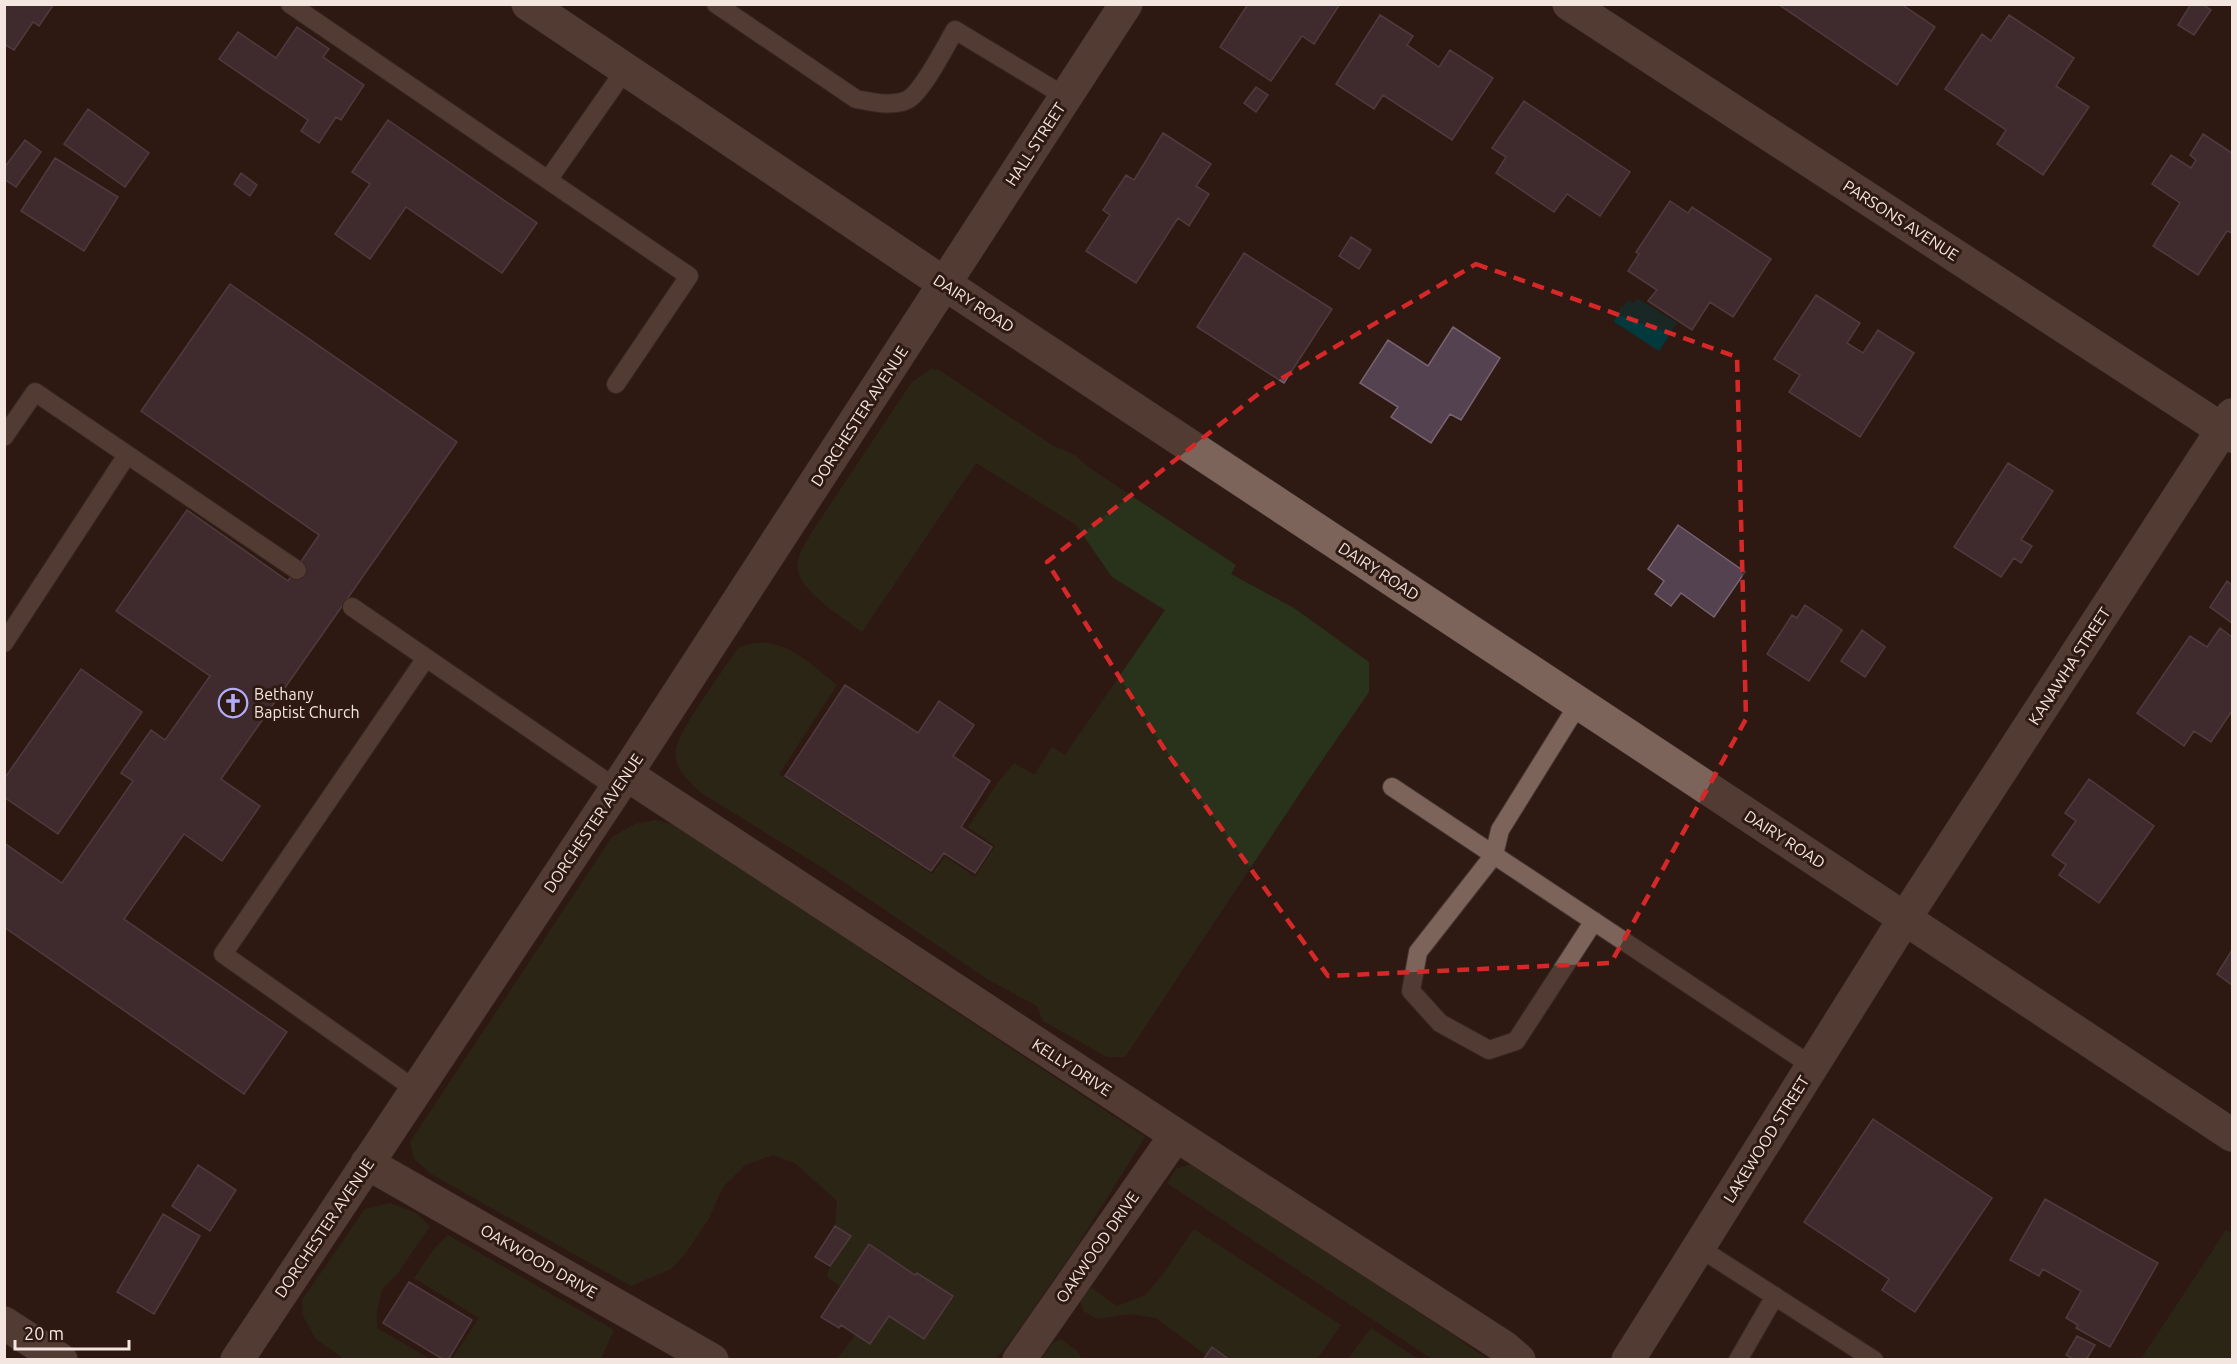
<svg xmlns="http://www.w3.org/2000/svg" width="2237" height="1364" viewBox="0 0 2237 1364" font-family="Ubuntu,sans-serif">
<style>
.green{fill:#29331c}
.water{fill:#01393d}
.building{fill:#554250;stroke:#776271;stroke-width:1.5}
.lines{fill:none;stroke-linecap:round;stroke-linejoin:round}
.lane-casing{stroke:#463632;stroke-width:20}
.street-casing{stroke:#463632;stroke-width:34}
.secondary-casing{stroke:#463632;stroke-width:34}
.lane{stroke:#7d645b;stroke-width:18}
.street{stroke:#7d645b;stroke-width:33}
.secondary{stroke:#7d645b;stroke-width:33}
.marked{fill:none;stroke:#d62828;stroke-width:4.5;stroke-dasharray:12 8;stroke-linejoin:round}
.labels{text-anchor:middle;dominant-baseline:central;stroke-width:6;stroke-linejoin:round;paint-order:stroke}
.street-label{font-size:16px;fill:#f3e5df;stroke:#2e1a12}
.poi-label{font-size:16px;fill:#f3e5df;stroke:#2e1a12;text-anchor:start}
</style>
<rect width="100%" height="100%" fill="#2e1a12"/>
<!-- green -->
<path class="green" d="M931,369L939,370L1052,445L1076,456L1088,467L1236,565L1231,574L1294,608L1369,662V692L1308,781L1125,1057H1107L1043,1021L1037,1006L987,979L826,870L700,792C689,781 673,768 676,750C680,727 724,670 738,648C778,630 808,662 837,685L779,774L932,874L945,856L975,877L995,846L968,827L999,781L1014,763L1034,775L1052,747L1065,755L1165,610L1112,577L1076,525L976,463L862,632C845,619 800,591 798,570C796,557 804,546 810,535L912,382Z
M656,820L678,826L859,944L877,960L1145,1137L1077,1246L1011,1341L994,1360L837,1359L856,1334L871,1344L889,1316L924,1339L952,1296L917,1273L915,1275L869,1244L841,1287L827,1277L830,1266L850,1236L835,1226L837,1201L796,1164L773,1155L745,1165L723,1187L709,1218L686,1253L671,1269L631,1286L431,1174L414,1159L410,1142L612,837L635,824Z
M1194,1163L1456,1337L1487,1359H1432L1167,1183L1176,1169Z
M390,1203L416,1213L430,1226L398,1273L382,1289L377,1312V1328L430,1359H344L316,1339L303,1316L302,1300L365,1209Z
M1194,1229L1341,1325L1317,1359H1230L1212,1347L1206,1355L1156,1318L1130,1314L1098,1319L1083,1311L1080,1300L1089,1286L1117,1306L1146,1295L1163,1274Z
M2226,1230L2232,1234V1359H2141Z
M448,1235L614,1330L601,1359H452L479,1318L414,1278L434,1249Z
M1371,1328L1418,1359H1348Z
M1061,1339L1078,1352L1082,1359H1041L1052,1344Z"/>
<!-- water -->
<path class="water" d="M1637,298L1677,323L1659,351L1614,322L1621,306L1623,307L1628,300L1634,303Z"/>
<!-- building -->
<path class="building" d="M4,4H54L39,26L33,22L14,50L4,44Z
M1248,4H1340L1314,44L1302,36L1271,81L1220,47Z
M1778,4H1901L1935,27L1897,85Z
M2191,4H2202L2211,10L2194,35L2178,25Z
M1380,15L1413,36L1407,45L1439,67L1450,50L1493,78L1452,140L1383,95L1374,109L1336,84Z
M2009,15L2074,58L2056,86L2089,107L2043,175L1997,144L2006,130L1945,89L1982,34L1991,41Z
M297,27L329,49L323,57L364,85L341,120L336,117L319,143L301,131L308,120L219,59L238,32L276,58Z
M1256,87L1268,95L1256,112L1244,103Z
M1524,101L1630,172L1600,216L1567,194L1554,212L1496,173L1506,157L1492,148Z
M88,109L149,153L125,187L64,144Z
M388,120L537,223L502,273L406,207L370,259L335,234L370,184L352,172Z
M1163,133L1211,164L1196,186L1209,194L1189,226L1178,218L1136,283L1086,251L1110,215L1103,210L1126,175L1134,180Z
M2203,134L2232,153V233L2227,231L2198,275L2153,246L2180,203L2152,184L2171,155L2191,168L2196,160L2190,155Z
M25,140L41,152L16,187L4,179V168Z
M55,158L118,197L84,251L21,211Z
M241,173L257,185L250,196L234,184Z
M1670,201L1688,213L1692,207L1771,259L1733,317L1710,302L1692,330L1648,301L1657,290L1628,271L1639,254L1636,252Z
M1351,237L1371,250L1359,269L1339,256Z
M1244,253L1332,309L1284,383L1197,327Z
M230,284L457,442L221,779L260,806L222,861L184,834L124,919L287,1032L244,1094L4,927V843L62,883L133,781L121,773L151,730L165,740L210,676L116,611L187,510L288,581L319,535L141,411Z
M1816,295L1860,323L1847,343L1863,353L1878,330L1914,353L1860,437L1789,392L1800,375L1774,359Z
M1453,327L1500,358L1461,420L1450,414L1431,443L1391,417L1398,407L1360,383L1388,340L1428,366Z
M2008,463L2053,491L2021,540L2032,546L2021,563L2014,558L2001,577L1954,547Z
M1678,525L1745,572L1714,617L1681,593L1671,606L1655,594L1664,581L1648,569Z
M2227,581L2232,585V623L2210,607Z
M1805,605L1842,630L1809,681L1767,654L1792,615L1797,618Z
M2220,628L2232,637V711L2211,742L2194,731L2184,746L2137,713L2190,636L2207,647Z
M1862,630L1885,647L1865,677L1841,661Z
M81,669L142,712L58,834L4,797V779Z
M845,685L918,733L939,701L974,725L953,756L990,781L961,827L992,847L975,873L944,853L931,871L785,776Z
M2089,779L2154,826L2099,903L2059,875L2066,865L2052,855L2076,821L2065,813Z
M2232,950V985L2217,974Z
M1873,1119L1992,1198L1915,1312L1882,1290L1889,1279L1804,1222Z
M198,1165L236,1190L210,1231L172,1206Z
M2045,1199L2158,1263L2110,1347L2076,1328L2078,1325L2066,1318L2081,1291L2043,1269L2039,1276L2010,1260Z
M163,1214L200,1236L154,1314L117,1292Z
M835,1226L851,1236L830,1266L815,1257Z
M869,1244L915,1275L917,1273L953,1296L924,1339L889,1316L870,1344L841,1325L839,1328L821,1317Z
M409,1282L472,1320L448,1360H444L383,1323Z
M2077,1336L2095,1345L2086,1360H2075L2066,1355Z
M1212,1347L1230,1360H1203Z"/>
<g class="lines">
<!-- lane casing -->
<g class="lane-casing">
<path id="lane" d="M290,4L548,180L625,70
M716,4L856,99C872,102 891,107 907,100C922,93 946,45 955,30L1066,97
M548,180L689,276L616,384
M4,437L35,392L297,570
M352,607L616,788
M4,643L127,455
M1579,703L1500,830L1494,855L1812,1066
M1392,787L1494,855L1418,952L1411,991L1440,1023L1489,1050L1516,1041L1594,921
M416,1090L223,954L426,658
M1698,1247L1874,1360
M1738,1360L1775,1296"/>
</g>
<!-- street casing -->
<g class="street-casing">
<path id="street" d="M1569,4L2232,436
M626,774L1176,1135L1504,1347L1519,1360
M367,1163L712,1360
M4,1323L61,1360
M237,1360L626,774L1126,4
M1019,1360L1176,1135
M1628,1360L1905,918L2232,415"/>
</g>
<!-- secondary casing -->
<g class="secondary-casing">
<path id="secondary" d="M528,4L945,284L2232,1135"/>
</g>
<!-- lane -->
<use href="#lane" class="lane"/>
<!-- street -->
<use href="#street" class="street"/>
<!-- secondary -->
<use href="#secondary" class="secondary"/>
</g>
<!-- marked area -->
<path d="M0 0H2237V1364H0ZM1476,264L1737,357L1746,719L1611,963L1328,976L1165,750L1047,562L1267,387Z" fill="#2e1a12" fill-opacity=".55" fill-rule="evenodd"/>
<path class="marked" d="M1476,264L1737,357L1746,719L1611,963L1328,976L1165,750L1047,562L1267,387Z"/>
<!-- icons -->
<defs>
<g id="church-ring" transform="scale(1.5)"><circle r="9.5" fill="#2e1a12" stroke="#b1adfa" stroke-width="1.5"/><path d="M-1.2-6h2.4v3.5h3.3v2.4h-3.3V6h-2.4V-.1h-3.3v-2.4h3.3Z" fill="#b1adfa"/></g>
</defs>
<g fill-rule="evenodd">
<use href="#church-ring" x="233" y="703"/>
</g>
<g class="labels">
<!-- street labels -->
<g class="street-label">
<text transform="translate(1035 144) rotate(-57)">HALL STREET</text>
<text transform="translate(1901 220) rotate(33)">PARSONS AVENUE</text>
<text transform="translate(974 303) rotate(33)">DAIRY ROAD</text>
<text transform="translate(859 416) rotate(-57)">DORCHESTER AVENUE</text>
<text transform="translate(1379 571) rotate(33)">DAIRY ROAD</text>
<text transform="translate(2069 666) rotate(-57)">KANAWHA STREET</text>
<text transform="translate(593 823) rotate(-56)">DORCHESTER AVENUE</text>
<text transform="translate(1785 839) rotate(33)">DAIRY ROAD</text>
<text transform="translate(1072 1067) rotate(33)">KELLY DRIVE</text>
<text transform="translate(1766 1139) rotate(-58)">LAKEWOOD STREET</text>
<text transform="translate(324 1228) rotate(-56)">DORCHESTER AVENUE</text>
<text transform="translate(1097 1247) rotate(-55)">OAKWOOD DRIVE</text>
<text transform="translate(539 1261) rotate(30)">OAKWOOD DRIVE</text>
</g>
<!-- poi labels -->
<g class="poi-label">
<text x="254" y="694">Bethany<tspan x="254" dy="18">Baptist Church</tspan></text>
</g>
</g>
<!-- border -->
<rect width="2237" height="1364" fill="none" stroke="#f3e5df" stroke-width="12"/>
<!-- scale -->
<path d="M15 1340v9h114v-9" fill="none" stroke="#f3e5df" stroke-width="3"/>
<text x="24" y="1340" font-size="18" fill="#f3e5df" stroke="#2e1a12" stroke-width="4.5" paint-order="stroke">20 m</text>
</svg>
